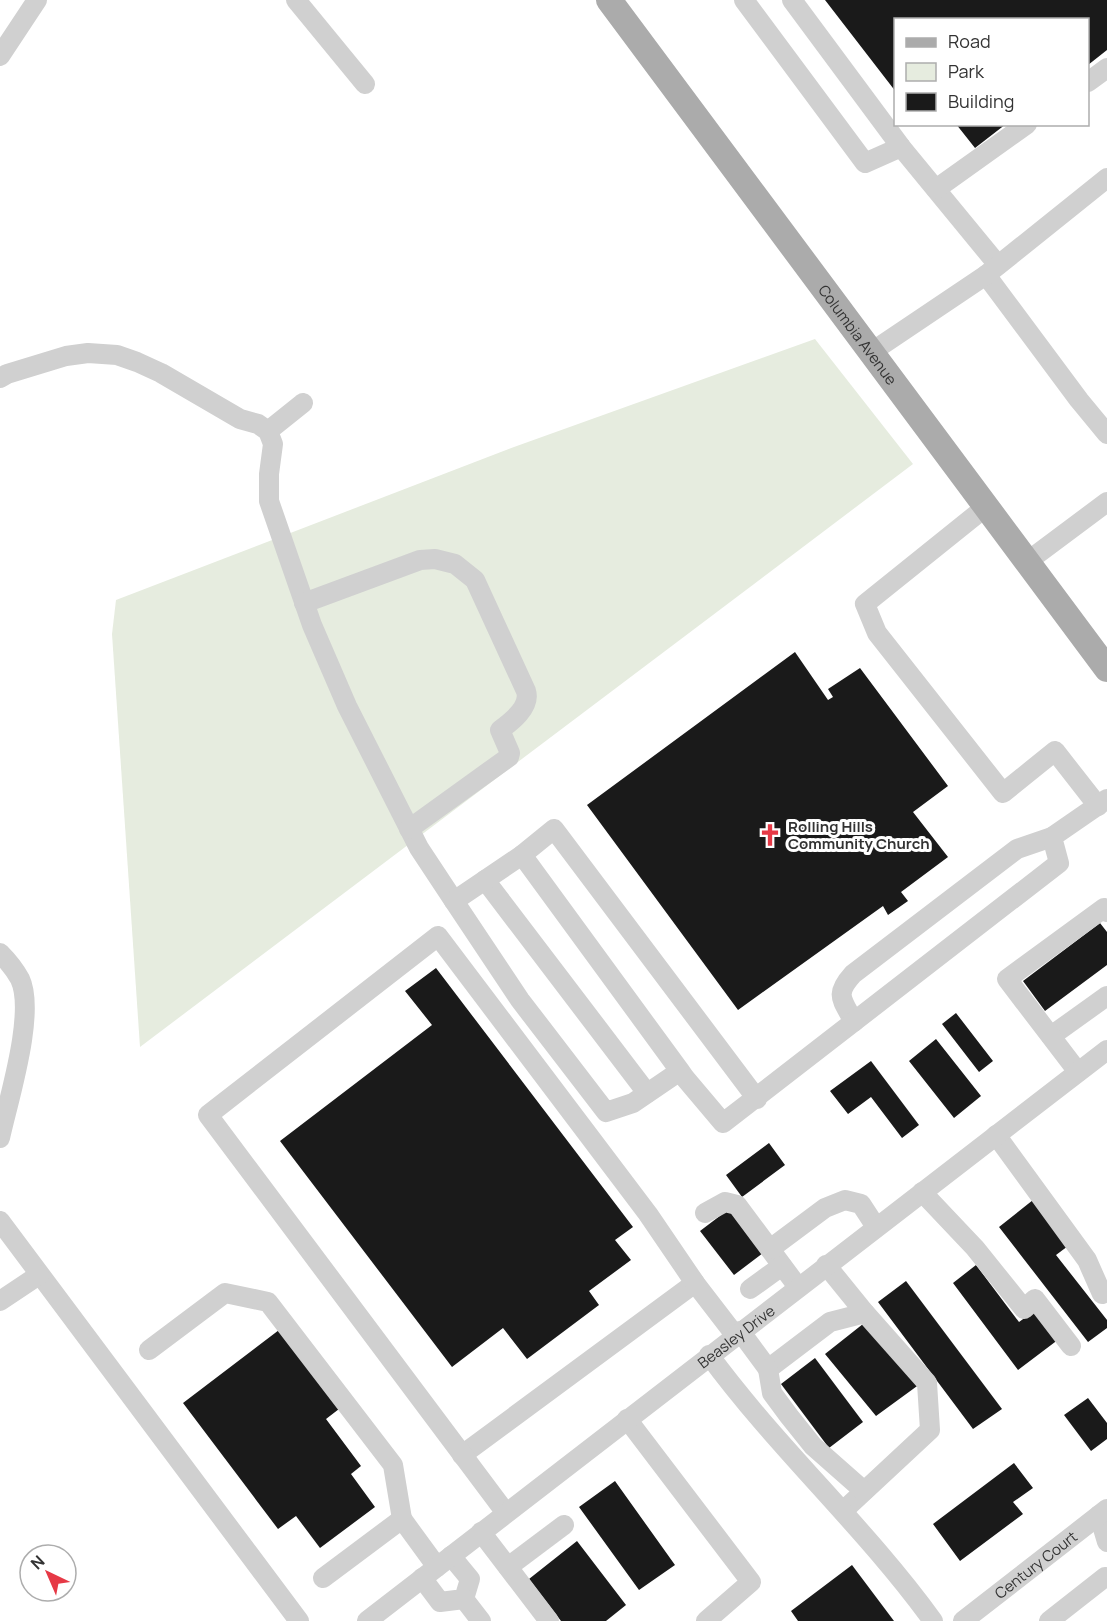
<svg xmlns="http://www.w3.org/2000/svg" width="1107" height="1621" viewBox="0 0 1107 1621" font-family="Manrope,sans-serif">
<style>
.green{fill:#e6ecdf}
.building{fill:#1a1a1a}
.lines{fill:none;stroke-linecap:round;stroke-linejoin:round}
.minor{stroke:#d0d0d0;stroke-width:20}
.major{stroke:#ababab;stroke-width:26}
.labels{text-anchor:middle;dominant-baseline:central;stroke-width:6;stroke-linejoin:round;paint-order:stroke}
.street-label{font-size:15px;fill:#333;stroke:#fff}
.poi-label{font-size:15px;font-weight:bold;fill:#333;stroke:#fff;text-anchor:start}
</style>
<rect width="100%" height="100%" fill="#fff"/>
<!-- green -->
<path class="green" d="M815,339L913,464L140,1047L112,634L116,600L514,447Z"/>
<!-- building -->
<path class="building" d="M825,0H1107V50L1088,65V20H896V92Z
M956,124H1006L975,148Z
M795,652L828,700L833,697L828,689L860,668L948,786L913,812L948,857L901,892L908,901L888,915L883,906L738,1010L587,805Z
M1100,923L1107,932V965L1045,1011L1023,981Z
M436,968L633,1227L615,1240L631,1260L589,1291L599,1305L527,1359L503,1328L452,1367L280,1141L432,1025L405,991Z
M956,1013L993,1061L979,1072L942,1024Z
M936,1039L981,1096L954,1118L909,1061Z
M871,1061L919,1125L902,1138L871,1097L848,1114L830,1091Z
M769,1143L785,1165L742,1197L726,1175Z
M1033,1200L1068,1246L1056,1255L1107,1320V1328L1088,1342L999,1227Z
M729,1209L763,1253L734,1275L700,1231Z
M976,1265L1019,1322L1037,1309L1059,1339L1018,1370L953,1283Z
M906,1281L1002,1409L973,1429L878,1302Z
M868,1320L924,1381L876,1416L825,1354Z
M279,1330L339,1409L326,1419L361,1466L351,1474L375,1507L320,1548L296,1516L278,1529L183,1403Z
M815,1358L863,1422L829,1448L781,1384Z
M1088,1398L1107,1423V1439L1091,1451L1064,1415Z
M1014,1463L1033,1488L1013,1502L1023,1514L960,1561L933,1524Z
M615,1481L675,1565L639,1590L579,1507Z
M577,1541L626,1605L606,1621H561L529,1579Z
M852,1565L894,1621H798L791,1611Z"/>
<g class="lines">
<!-- minor -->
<g class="minor">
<path d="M296,0L365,84"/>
<path d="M744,0L865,163L901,147"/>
<path d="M792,0L901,147L998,265"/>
<path d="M0,56L37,0"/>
<path d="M1088,82L1107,68"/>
<path d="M936,189L1027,124"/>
<path d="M986,275L1079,400L1107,434"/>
<path d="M870,353L986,275L1107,178"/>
<path d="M0,378L7,374L66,356L88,353L117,355L137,362L161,373L240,419L258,424L268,431L273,444L269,474V501L312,625L347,706L419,848L454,901"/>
<path d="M268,431L303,403"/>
<path d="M987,506L865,604L877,633L1003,793L1055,751L1098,806"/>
<path d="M1028,561L1107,502"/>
<path d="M304,603L420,560L435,559L455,564L475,580L526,691C531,707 511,722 500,730L510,753L509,757L409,829"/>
<path d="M522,855L554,829L757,1099"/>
<path d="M485,880L647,1093"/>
<path d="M0,953C7,960 15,970 20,979C36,1013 8,1101 0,1138"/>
<path d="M854,1022C842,999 834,995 853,974L1017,849L1052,837"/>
<path d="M1051,1036L1107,996"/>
<path d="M680,1071L633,1103L606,1112L520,1000L454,901L522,855L680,1071L685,1078L723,1123L1059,863L1052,837L1107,799"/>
<path d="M1078,1072L1007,979L1104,908L1107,912"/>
<path d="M996,1135L1087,1260L1102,1294"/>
<path d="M922,1192L975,1248L1024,1309L1035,1299L1071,1346"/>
<path d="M705,1213L725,1202L737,1205L798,1287"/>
<path d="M0,1221L299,1621"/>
<path d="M770,1249L825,1208L845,1200L861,1204L876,1227"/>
<path d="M826,1265L865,1313"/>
<path d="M750,1289L782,1266"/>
<path d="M0,1301L39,1275"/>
<path d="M740,1331L768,1369L830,1322L865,1313L927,1383L930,1430L843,1511"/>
<path d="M149,1350L225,1293L268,1302L393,1465L402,1519"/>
<path d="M709,1355C778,1449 865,1527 933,1621"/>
<path d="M768,1369L772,1393L789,1416L813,1446L864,1491"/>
<path d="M627,1419L751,1582L706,1621"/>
<path d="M462,1455L695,1283"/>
<path d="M506,1513L208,1115L438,936L648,1214L695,1283L735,1335"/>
<path d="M1099,1515L1107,1542"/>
<path d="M481,1532L549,1621"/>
<path d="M508,1567L564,1525"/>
<path d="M323,1578L402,1519L437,1567"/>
<path d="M422,1578L440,1602L464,1599L470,1579L451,1556"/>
<path d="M464,1599L481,1621"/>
<path id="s1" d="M367,1621L1107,1050"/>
<path id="s2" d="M963,1621L1107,1509"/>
<path d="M1049,1621L1105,1577"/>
</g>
<!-- major -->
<path class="major" id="s3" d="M609,0L1107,669"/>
</g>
<!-- icons -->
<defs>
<g id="church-bare" transform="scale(1.8)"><path d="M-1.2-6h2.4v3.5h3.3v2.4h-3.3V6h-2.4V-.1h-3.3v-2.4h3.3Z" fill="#e63946" stroke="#fff" stroke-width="2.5" paint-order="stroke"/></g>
</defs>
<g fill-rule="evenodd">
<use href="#church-bare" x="770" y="835"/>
</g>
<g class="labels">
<!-- street labels -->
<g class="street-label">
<text stroke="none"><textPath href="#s3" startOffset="417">Columbia Avenue</textPath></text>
<text stroke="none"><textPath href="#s1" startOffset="466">Beasley Drive</textPath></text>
<text stroke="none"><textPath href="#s2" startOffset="92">Century Court</textPath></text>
</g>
<!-- poi labels -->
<g class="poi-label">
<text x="788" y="826">Rolling Hills<tspan x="788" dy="17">Community Church</tspan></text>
</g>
</g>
<!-- legend -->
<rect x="894" y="18" width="195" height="108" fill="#ffffff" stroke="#adadad" stroke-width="1.5"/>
<rect x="906" y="38" width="30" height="9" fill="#ababab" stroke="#adadad" stroke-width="1.5"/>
<text x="948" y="48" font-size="18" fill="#333333">Road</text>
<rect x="906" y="63" width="30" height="18" fill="#e6ecdf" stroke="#adadad" stroke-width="1.5"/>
<text x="948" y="78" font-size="18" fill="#333333">Park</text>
<rect x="906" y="93" width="30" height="18" fill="#1a1a1a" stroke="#adadad" stroke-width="1.5"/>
<text x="948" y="108" font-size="18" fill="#333333">Building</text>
<!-- north arrow -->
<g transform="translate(48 1573) rotate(316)"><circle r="28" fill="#ffffff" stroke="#adadad" stroke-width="1.5"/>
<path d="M0-4.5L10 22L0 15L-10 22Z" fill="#e63946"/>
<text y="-9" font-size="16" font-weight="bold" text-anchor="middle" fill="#333333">N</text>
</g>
</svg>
